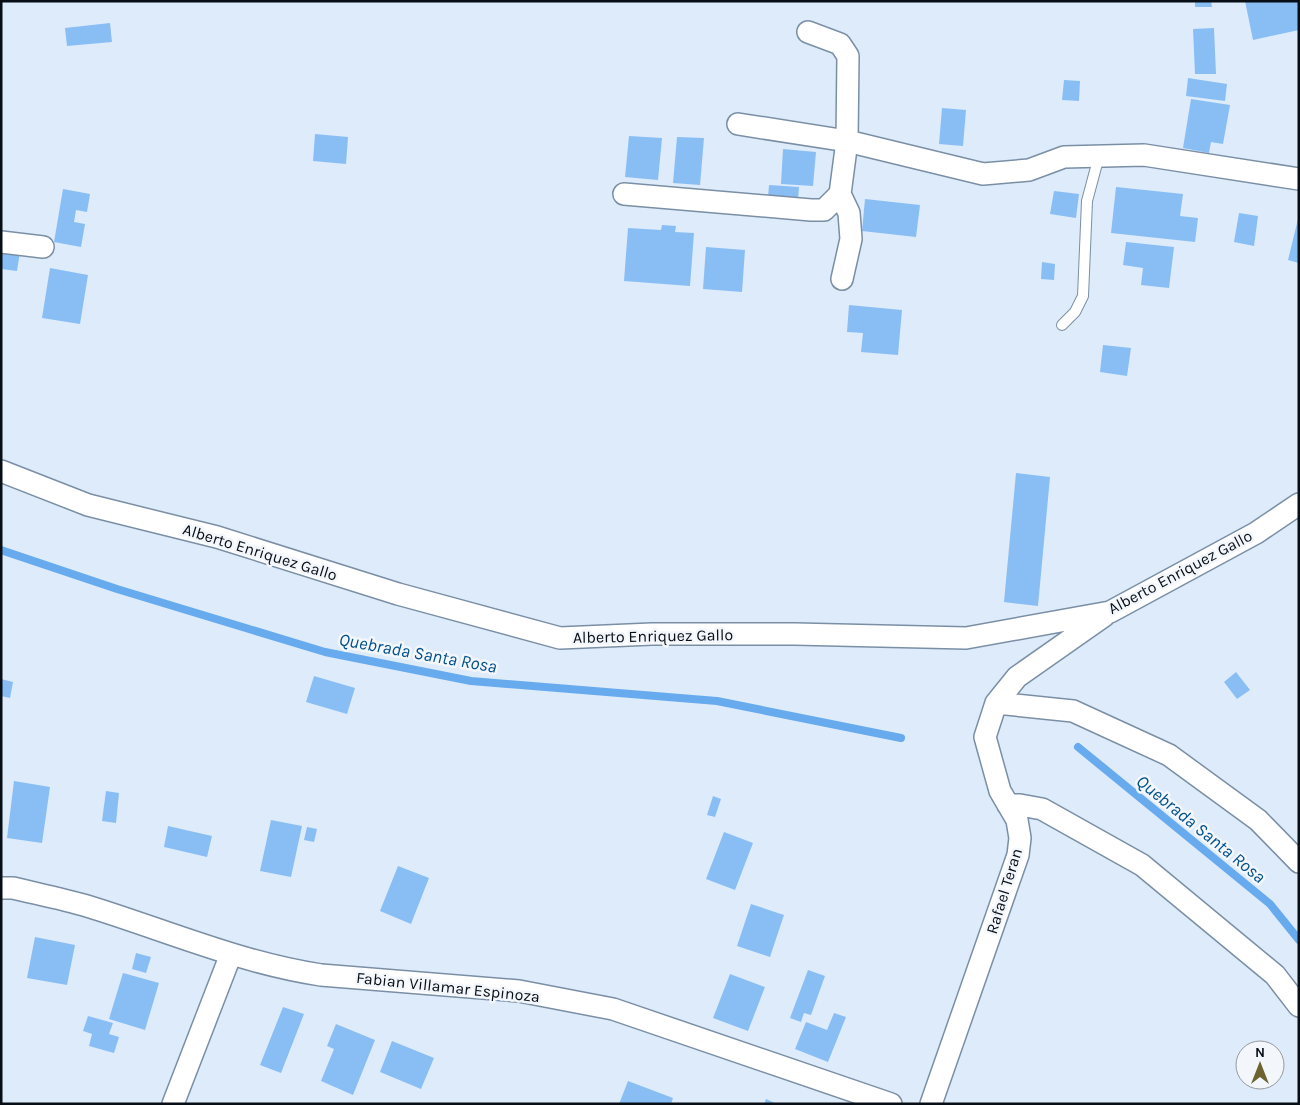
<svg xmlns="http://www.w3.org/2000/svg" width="1300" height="1105" viewBox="0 0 1300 1105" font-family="Karla,sans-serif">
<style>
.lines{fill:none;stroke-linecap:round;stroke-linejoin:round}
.stream{stroke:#67abee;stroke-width:8}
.building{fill:#89bef5}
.service-casing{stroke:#7a8fa5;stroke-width:12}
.minor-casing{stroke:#7a8fa5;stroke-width:24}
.service{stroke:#fff;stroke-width:10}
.minor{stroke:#fff;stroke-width:21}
.labels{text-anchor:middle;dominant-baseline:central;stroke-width:5;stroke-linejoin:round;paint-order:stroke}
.street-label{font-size:16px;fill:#070e16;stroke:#f3f7fc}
.water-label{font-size:18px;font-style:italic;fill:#00508c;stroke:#f3f7fc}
</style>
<rect width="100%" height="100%" fill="#deebfa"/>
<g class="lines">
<!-- stream -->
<path class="stream" d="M1,550L117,589L325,652L471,681L717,701L901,738
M1078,747L1270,904L1299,940"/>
</g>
<!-- building -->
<path class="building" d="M1195,1H1211L1212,7H1195Z
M1245,1H1298L1299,30L1253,40Z
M110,23L112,42L67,46L65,28Z
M1214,28L1216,74H1195L1193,29Z
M1188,78L1227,84L1225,101L1186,96Z
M1064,80L1080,81L1079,101L1062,100Z
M1191,99L1230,105L1223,144L1211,142L1209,153L1183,148Z
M942,108L966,110L963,146L939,144Z
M315,134L348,137L346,164L313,161Z
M629,136L662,138L658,180L625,177Z
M677,137L704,138L700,185L673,183Z
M783,149L816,152L813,186L781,184Z
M769,185L799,187L798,200L768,198Z
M1116,187L1183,194L1180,216L1198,218L1195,242L1111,233Z
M63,189L90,194L87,212L76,210L74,222L85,224L81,247L54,242Z
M1054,191L1079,194L1076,218L1050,214Z
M865,199L920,205L916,237L862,231Z
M1239,213L1258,216L1254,246L1234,242Z
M1298,219H1299V263L1288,260Z
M662,225L676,226L675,232L694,233L690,286L624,281L628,228L661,230Z
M1126,242L1174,247L1169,288L1141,285L1143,268L1123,265Z
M706,247L745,250L742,292L703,289Z
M1,249L20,252L17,271L1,269Z
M1042,262L1055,264L1054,280L1041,279Z
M50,268L88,275L80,324L42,318Z
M849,305L902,310L898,355L861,352L863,333L847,332Z
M1103,345L1131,348L1127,376L1100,372Z
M1016,473L1050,477L1038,606L1004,602Z
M1236,672L1250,690L1237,699L1224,682Z
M314,676L355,688L347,714L306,702Z
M1,679L13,682L10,698L1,696Z
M14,781L50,787L42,843L7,838Z
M106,791L119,793L116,823L102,821Z
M713,796L721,799L715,817L707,815Z
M271,820L302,826L291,877L260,871Z
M168,826L212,836L207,857L164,847Z
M307,827L317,829L314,842L304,840Z
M724,832L753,843L735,890L706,879Z
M398,866L429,878L411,924L380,911Z
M751,904L784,915L770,957L737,946Z
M35,937L75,945L67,985L27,978Z
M136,953L151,957L146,973L132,969Z
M808,970L825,976L811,1015L804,1013L801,1022L790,1018Z
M123,973L159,983L145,1030L109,1019Z
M730,974L765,987L748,1031L713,1018Z
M283,1007L304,1014L281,1073L260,1065Z
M834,1013L846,1017L828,1062L795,1049L806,1022L827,1030Z
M88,1016L113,1023L109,1034L119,1037L114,1053L89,1046L92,1034L83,1031Z
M336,1024L375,1040L353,1095L321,1081L334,1049L327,1046Z
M392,1041L434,1058L421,1089L380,1072Z
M628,1081L673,1098L671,1104H619Z
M766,1099L777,1104H764Z"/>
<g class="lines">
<!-- service casing -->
<g class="service-casing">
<path id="service" d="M1062,325L1075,312L1083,296L1087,201L1099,156"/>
</g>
<!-- minor casing -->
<g class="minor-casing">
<path id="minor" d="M808,32L840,44L848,56L847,141L840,194L849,213L851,239L842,279
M738,124L847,141L983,174L1029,170L1064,157L1144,155L1299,179
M624,194L811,210H824L840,194
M1,242L43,247
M1,471L88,505L217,537L398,594L560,638L652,634H795L966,638L1110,612L1256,533L1299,504
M996,703L1073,711L1169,755L1258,820L1299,862
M1008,805H1020L1042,809L1142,865L1275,975L1299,1006
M1,888H13C38,894 63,899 87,906C165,930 241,963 321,975L519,991L613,1009L891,1104
M173,1104L231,954
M931,1104L1018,855L1020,838L1017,820L1000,791L985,737L996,703L1017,677L1104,616"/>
</g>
<!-- service -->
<use href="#service" class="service"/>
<!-- minor -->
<use href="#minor" class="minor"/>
</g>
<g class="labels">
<!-- street labels -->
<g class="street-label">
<text transform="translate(260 552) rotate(17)">Alberto Enriquez Gallo</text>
<text transform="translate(1180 572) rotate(-28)">Alberto Enriquez Gallo</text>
<text transform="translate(653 636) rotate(-1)">Alberto Enriquez Gallo</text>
<text transform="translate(1004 891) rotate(-73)">Rafael Teran</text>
<text transform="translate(448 987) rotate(6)">Fabian Villamar Espinoza</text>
</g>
<!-- water labels -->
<g class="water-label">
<text transform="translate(418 653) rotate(10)">Quebrada Santa Rosa</text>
<text transform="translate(1201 829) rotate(39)">Quebrada Santa Rosa</text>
</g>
</g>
<!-- border -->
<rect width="1300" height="1105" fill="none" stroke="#070e16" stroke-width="5"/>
<!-- north arrow -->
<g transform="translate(1260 1065)"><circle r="24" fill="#f3f7fc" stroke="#959aa0"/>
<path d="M0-4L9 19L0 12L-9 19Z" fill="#6c6330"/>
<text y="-8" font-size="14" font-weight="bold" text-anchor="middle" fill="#070e16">N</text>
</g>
</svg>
